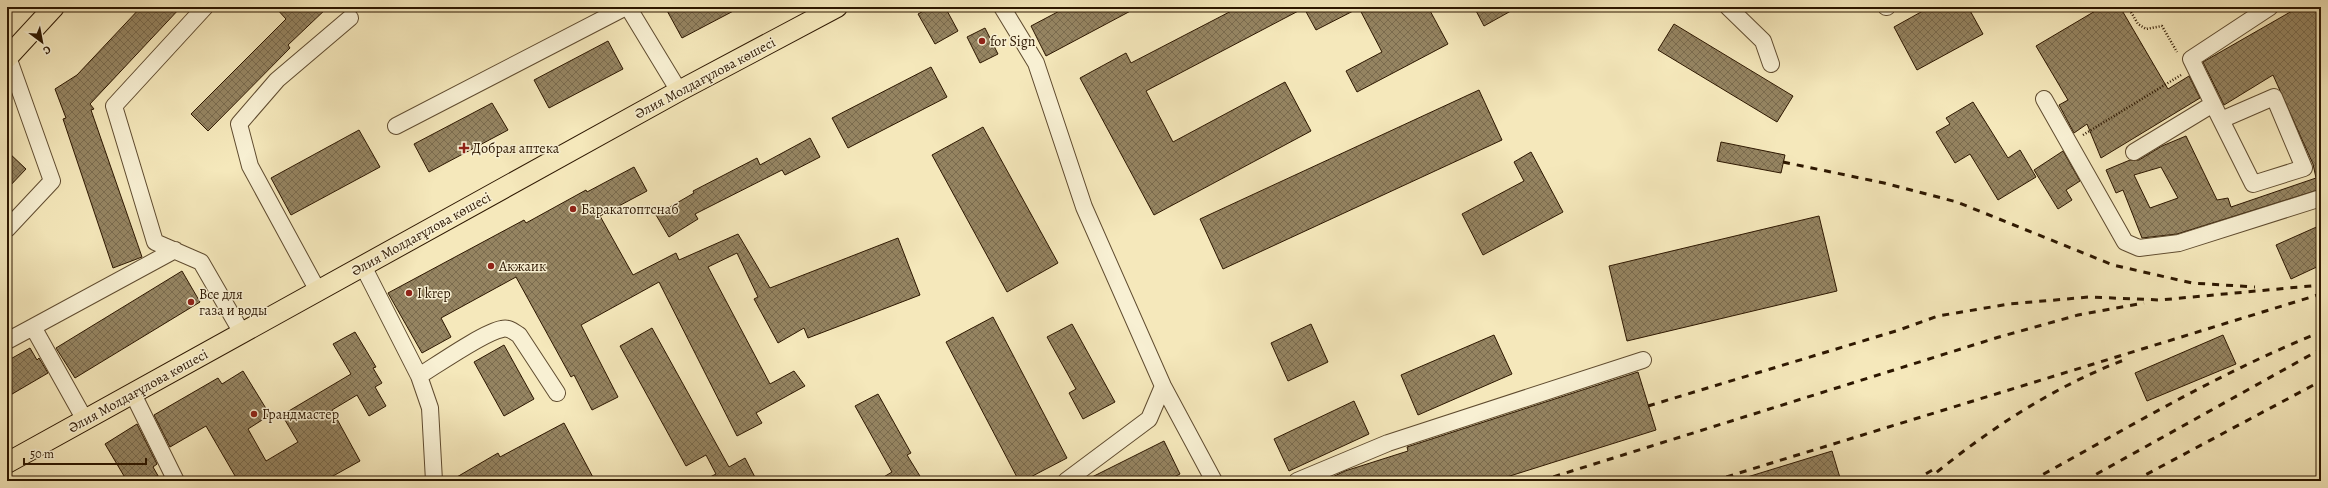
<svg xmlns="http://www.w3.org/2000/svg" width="2328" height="488" viewBox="0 0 2328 488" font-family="Alegreya,serif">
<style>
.building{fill:url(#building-cross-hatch);stroke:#2d1700;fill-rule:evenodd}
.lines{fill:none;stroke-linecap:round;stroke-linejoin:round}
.minor-casing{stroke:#5f4b2f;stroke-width:18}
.major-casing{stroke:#2d1700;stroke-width:22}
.path{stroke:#2d1700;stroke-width:2.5;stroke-dasharray:1 2;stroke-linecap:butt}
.minor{stroke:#f8f0d3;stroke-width:16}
.major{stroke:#f5e8bb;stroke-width:20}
.rail{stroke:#2d1700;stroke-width:3;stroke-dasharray:7 7;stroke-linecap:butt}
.poi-dot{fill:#8f2418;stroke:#f8f0d3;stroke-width:1.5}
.labels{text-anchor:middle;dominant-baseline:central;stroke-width:3;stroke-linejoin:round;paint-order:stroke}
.poi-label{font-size:14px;fill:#2d1700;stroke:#f8f0d3;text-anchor:start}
.street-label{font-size:14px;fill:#2d1700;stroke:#f8f0d3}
</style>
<defs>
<pattern id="building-cross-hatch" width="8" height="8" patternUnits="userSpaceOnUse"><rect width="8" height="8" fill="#958461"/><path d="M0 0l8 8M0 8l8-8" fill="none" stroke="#7a6b4e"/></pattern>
</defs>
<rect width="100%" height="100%" fill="#f5e8bb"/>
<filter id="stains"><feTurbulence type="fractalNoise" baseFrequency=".005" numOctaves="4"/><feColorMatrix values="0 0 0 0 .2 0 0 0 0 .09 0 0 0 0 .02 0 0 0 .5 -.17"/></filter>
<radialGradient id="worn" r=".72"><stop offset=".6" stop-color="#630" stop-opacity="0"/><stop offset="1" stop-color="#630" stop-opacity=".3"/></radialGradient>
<!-- building -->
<path class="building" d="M141,7H181L90,104L94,109L91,110L142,257L113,268L63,119L66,118L55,89L77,75Z
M275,7H328L288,45L290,48L208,131L191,114L286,19Z
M665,7H741L682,38Z
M931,7H945L958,31L935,44L918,14Z
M1067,7H1138L1046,56L1031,26Z
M1239,7H1428L1448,44L1357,92L1346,71L1382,52L1359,8L1316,30L1304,8L1146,91L1173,142L1285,82L1311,131L1154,215L1080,78L1126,53L1131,63Z
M1474,7H1518L1484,26Z
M1930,7H1968L1983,34L1917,70L1894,27Z
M2102,7H2120L2168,89L2189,76L2200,98L2101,158L2087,124L2074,133L2059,105L2068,100L2036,46Z
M2299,7H2313L2321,18V189L2177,234L2142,238L2123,190L2116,193L2106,170L2130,160H2139L2162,146L2186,136L2217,200L2228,198L2231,207L2316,178L2313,164L2273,75L2224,105L2203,62ZM2161,167L2178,198L2150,208L2134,175Z
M1674,24L1793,96L1777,122L1658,50Z
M985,28L998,54L980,63L967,37Z
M608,41L623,69L549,108L534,80Z
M931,67L947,97L848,148L832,118Z
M1479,90L1502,140L1223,269L1200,219Z
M1973,102L2008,158L2020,150L2036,177L1998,200L1970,154L1955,163L1936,132L1950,124L1946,118Z
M492,103L508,130L429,172L414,144Z
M983,127L1058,263L1007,292L932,155Z
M359,130L380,167L291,215L271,178Z
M810,138L820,157L785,175L782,170L695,214L698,219L669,237L656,215L694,193L693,191L757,158L760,165Z
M1721,142L1785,155L1781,173L1717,161Z
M7,151L26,169L7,189Z
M2063,151L2080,181L2066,190L2072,200L2058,209L2034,170Z
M1531,152L1563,212L1483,255L1462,214L1524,181L1514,162Z
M634,167L647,191L600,216L633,275L676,253L679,260L738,234L770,288L898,238L920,295L808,338L804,328L778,343L754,299L758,297L737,253L708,267L770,384L794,371L805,386L756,413L762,423L737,436L659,282L581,325L618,397L592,410L574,375L571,377L516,277L441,318L451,337L422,353L388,293L524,220L526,223L586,190L587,192Z
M1819,216L1837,291L1627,341L1609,266Z
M2321,225V265L2291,279L2276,245Z
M182,271L200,302L75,378L56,348Z
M993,317L1067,458L1023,481H1019L946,342Z
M1072,324L1115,402L1083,419L1069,393L1076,389L1047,337Z
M1311,324L1328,362L1288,381L1271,343Z
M652,328L729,467L745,458L757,481H702L716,474L706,455L686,466L620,346Z
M355,332L376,367L373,368L382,383L375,387L386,406L369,416L357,395L332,410L360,461L324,481H238L206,426L170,447L154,415L218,378L222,384L243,371L270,415L248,429L266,461L298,442L282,415L351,374L333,344Z
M1494,335L1512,374L1418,415L1401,375Z
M2223,335L2236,364L2147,401L2135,373Z
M504,345L534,399L504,416L474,362Z
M30,348L37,360L39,358L48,373L7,397V361Z
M1638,372L1656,430L1494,481H1324L1345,471L1408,451L1407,447Z
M878,394L911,453L907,455L923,481H877L892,472L855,406Z
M1354,401L1369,434L1289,471L1274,439Z
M564,423L595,481H450L498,453L500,457Z
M137,424L157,464L153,467L161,481H127L105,444Z
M1164,441L1180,474L1166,481H1084Z
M1832,451L1841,481H1744V478Z"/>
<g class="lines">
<!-- minor casing -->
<g class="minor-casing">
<path id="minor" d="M205,7L114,106L155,242L201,262L242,333
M628,7L679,91
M1002,7L1036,63L1084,207L1163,386L1214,481
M1728,7L1763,41L1771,64
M1886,7H1887
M2044,99L2125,242L2139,248L2179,243L2321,198
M2213,104L2191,59L2270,7
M396,126L626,7
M2134,152L2213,104L2253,184L2304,168L2274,97L2221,120
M7,229L52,181L8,57
M363,266L419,376L430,408L434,481
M318,291L250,166L239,124L277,80L350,18
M7,341L33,327
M419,376C437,365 484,332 502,329C509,327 514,332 519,335L557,393
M133,394L176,481
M85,420L33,327L175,250
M1066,481L1149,419L1163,386
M1297,481L1388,443L1643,360"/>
</g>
<!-- major casing -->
<g class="major-casing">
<path id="major" d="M7,58L54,7
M7,463L679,91L837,7"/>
</g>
<!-- path -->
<path class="path" d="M2128,7L2138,24L2146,29L2162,26L2177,52
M2083,135L2181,75"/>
<!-- minor -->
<use href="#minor" class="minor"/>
<!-- major -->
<use href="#major" class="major"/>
<!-- rail -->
<path class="rail" d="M1783,162L1884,183L1957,202L2113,265L2192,283L2255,287
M1648,406L1899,330L1938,316L2009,304L2089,297L2160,300L2321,285
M1540,481L1999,337L2078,315L2144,303
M1713,481L2321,294
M1914,481L1934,469
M1926,481C1986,431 2051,388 2124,360
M2031,481C2126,429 2220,372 2321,332
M2084,481L2321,349
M2134,481L2321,381"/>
</g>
<!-- markers -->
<g class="poi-dot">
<circle cx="982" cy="41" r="4"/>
<path d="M462 142h4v4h4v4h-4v4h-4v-4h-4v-4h4z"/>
<circle cx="573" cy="209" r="4"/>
<circle cx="491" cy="266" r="4"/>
<circle cx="409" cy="293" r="4"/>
<circle cx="191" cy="302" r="4"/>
<circle cx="254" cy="414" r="4"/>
</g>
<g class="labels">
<!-- poi labels -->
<g class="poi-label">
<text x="990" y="41">for Sign</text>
<text x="472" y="148">Добрая аптека</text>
<text x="581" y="209">Баракатоптснаб</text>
<text x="499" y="266">Акжаик</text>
<text x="417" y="293">I krep</text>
<text x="199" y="294">Все для<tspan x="199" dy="16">газа и воды</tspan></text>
<text x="262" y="414">Грандмастер</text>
</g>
<!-- street labels -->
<g class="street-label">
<text transform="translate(705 78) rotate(-28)">Әлия Молдағұлова көшесі</text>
<text transform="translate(421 234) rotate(-29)">Әлия Молдағұлова көшесі</text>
<text transform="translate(138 391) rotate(-29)">Әлия Молдағұлова көшесі</text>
</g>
</g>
<!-- margin -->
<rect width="2328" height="488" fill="none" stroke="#f5e8bb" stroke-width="24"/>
<rect x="8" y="8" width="2312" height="472" fill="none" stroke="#2d1700" stroke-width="2"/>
<rect x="12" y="12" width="2304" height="464" fill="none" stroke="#2d1700"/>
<!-- north arrow -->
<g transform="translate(42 42) rotate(148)" stroke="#f8f0d3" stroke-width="3" paint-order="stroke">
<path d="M0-3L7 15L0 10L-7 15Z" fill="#2d1700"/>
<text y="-6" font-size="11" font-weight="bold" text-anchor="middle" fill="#2d1700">С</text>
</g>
<!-- scale -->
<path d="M24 458v6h122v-6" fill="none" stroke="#2d1700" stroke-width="2"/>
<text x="30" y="458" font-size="12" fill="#2d1700" stroke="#f8f0d3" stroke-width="3" paint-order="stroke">50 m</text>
<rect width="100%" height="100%" filter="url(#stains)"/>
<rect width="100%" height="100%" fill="url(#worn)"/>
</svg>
